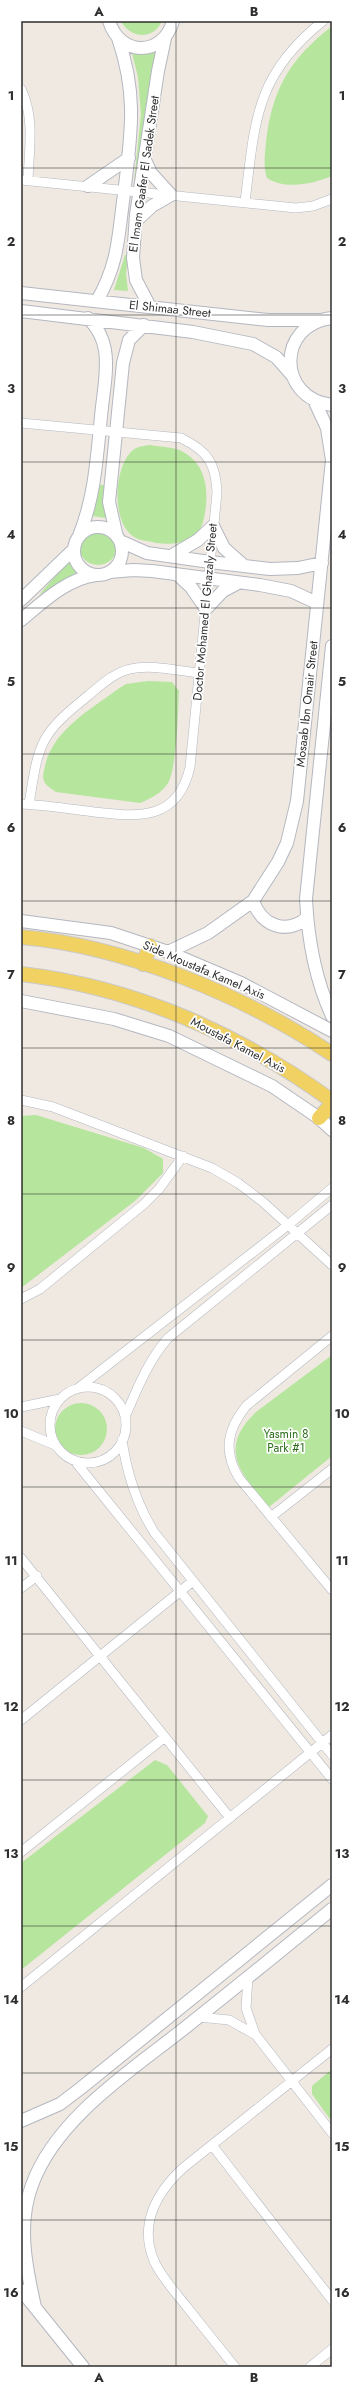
<svg xmlns="http://www.w3.org/2000/svg" width="353" height="2388" viewBox="0 0 353 2388" font-family="Jost,sans-serif">
<style>
.green{fill:#b6e59e}
.lines{fill:none;stroke-linecap:round;stroke-linejoin:round}
.street-casing{stroke:#b4b7c1;stroke-width:10}
.secondary-casing{stroke:#b4b7c1;stroke-width:14}
.primary-casing{stroke:#c9c9c9;stroke-width:16}
.street{stroke:#fff;stroke-width:9}
.secondary{stroke:#fff;stroke-width:12}
.primary{stroke:#f2d163;stroke-width:14}
.grid{fill:none;stroke:#2e2e2e;stroke-width:1;stroke-opacity:0.55}
.labels{text-anchor:middle;dominant-baseline:central;stroke-width:3.5;stroke-linejoin:round;paint-order:stroke}
.street-label{font-size:12px;fill:#2e2e2e;stroke:#fff}
.park-label{font-size:12px;fill:#2c6e1b;stroke:#fff}
.neatline{fill:none;stroke:#2e2e2e;stroke-width:1.5}
.grid-label{font-size:13px;text-anchor:middle;font-weight:bold;fill:#2e2e2e}
</style>
<rect width="100%" height="100%" fill="#efe9e1"/>
<!-- green -->
<path class="green" d="M121,21H162C154,40 130,39 121,21Z
M332,26V176C313,184 285,190 267,178C263,166 265,155 266,142C272,89 290,59 332,26Z
M131,49L157,50L139,182L134,181L141,114L138,77Z
M125,255H128L126,274L128,291L114,290Z
M150,445C160,447 177,447 185,453C208,467 209,495 204,518C203,523 200,531 196,534C183,544 171,545 156,543C150,541 143,541 138,539C110,528 113,467 133,450C138,446 144,446 150,445Z
M100,485H107L106,518L93,516Z
M79 546a19 19 0 1 1 38 0a19 19 0 1 1-38 0Z
M70,559L79,571L39,595Z
M148,681L172,682L179,691C178,711 177,767 168,783C162,793 150,799 140,803L56,792C52,789 46,786 44,781C42,777 44,771 45,766C53,730 90,710 118,689L126,684Z
M36,1115L144,1148L163,1159V1173L135,1201L21,1288V1116Z
M332,1355V1456L269,1507C241,1474 217,1449 256,1412Z
M55 1429a26 26 0 1 1 52 0a26 26 0 1 1-52 0Z
M155,1760L167,1765L203,1810L208,1816L205,1823L21,1970V1863Z
M332,2069V2122L312,2094V2086Z"/>
<g class="lines">
<!-- street casing -->
<g class="street-casing">
<path id="street" d="M21,89C35,117 29,150 28,181
M21,180L296,208L313,206L332,199
M245,202C255,121 255,75 323,21
M21,423L181,438C208,451 216,464 217,493L190,767C178,821 139,817 94,812C70,809 45,805 21,804
M29,804C39,742 39,735 89,695C102,684 114,673 130,669C151,664 178,671 199,673
M21,1100L53,1107L212,1168L238,1183L263,1202L332,1265
M21,1299L40,1289L144,1204L159,1189L183,1156
M332,1336L246,1406C227,1430 223,1451 239,1478L332,1590
M50 1425a38 38 0 1 1 76 0a38 38 0 1 1-76 0Z
M77,1389L288,1225L332,1188
M21,1407L60,1399
M125,1417C137,1389 148,1361 168,1338L332,1205
M21,1431L55,1445
M122,1440C127,1474 136,1503 154,1532L332,1755
M74,1460L332,1779
M271,1517L332,1469
M21,1558L230,1818
M21,1588L37,1576
M21,1720L193,1581
M21,1852L165,1737
M248,1977L246,2008L255,2034L332,2133
M21,1987L332,1735
M198,2017L229,2020L254,2034
M212,2145L332,2300
M235,2367C219,2347 203,2327 187,2307C176,2293 163,2279 155,2263C138,2226 156,2193 183,2168L332,2049
M310,2367L332,2349"/>
</g>
<!-- secondary casing -->
<g class="secondary-casing">
<path id="secondary" d="M109,21C120,57 163,57 173,21
M88,186L129,158
M136,221L152,206L171,195L151,173L145,160
M21,293L268,320H320
M97,301C119,262 118,237 124,194C131,134 138,96 118,38
M150,307L136,280L133,258L136,215L158,71L165,38
M21,311L193,332L253,344L276,357L292,375
M332,318C277,324 276,398 332,405
M74 551a24 24 0 1 1 48 0a24 24 0 1 1-48 0Z
M79,536C96,494 97,452 102,407C104,389 108,368 105,350C103,337 97,327 88,318
M117,537L109,502L123,363L129,340L144,325
M120,541L147,553L210,562L270,569L298,568L322,563
M171,556L198,540L213,526L224,548L242,564
M110,572L133,570L152,571L260,585L291,591L317,603
M178,575L191,587L206,609L223,591L238,583
M21,600L74,549
M21,620C43,602 66,579 96,575
M332,646L306,899C308,940 315,979 332,1016
M253,901C262,926 286,935 307,918
M21,921L111,933L168,952L241,983L332,1031
M168,952L208,933L253,901L278,862L287,843L297,801L332,460L327,428L314,400
M21,1001L114,1019L169,1036L272,1086L319,1118L332,1130
M21,2121L60,2104L81,2088L332,1885
M21,2290L83,2367
M35,2307C26,2267 17,2224 32,2185C56,2118 132,2070 186,2027C235,1988 283,1949 332,1909"/>
</g>
<!-- primary casing -->
<g class="primary-casing">
<path id="primary" d="M21,937C126,946 245,996 332,1054
M143,964L150,946
M21,974C134,987 240,1034 332,1101
M319,1118L332,1104"/>
</g>
<!-- street -->
<use href="#street" class="street"/>
<!-- secondary -->
<use href="#secondary" class="secondary"/>
<!-- primary -->
<use href="#primary" class="primary"/>
</g>
<!-- grid -->
<path class="grid" d="M176,21V2367M21,168H332M21,315H332M21,462H332M21,608H332M21,754H332M21,901H332M21,1048H332M21,1194H332M21,1340H332M21,1487H332M21,1634H332M21,1780H332M21,1926H332M21,2073H332M21,2220H332"/>
<g class="labels">
<!-- street labels -->
<g class="street-label">
<text transform="translate(144 174) rotate(-82)">El Imam Gaafer El Sadek Street</text>
<text transform="translate(170 309) rotate(6)">El Shimaa Street</text>
<text transform="translate(205 612) rotate(-85)">Doctor Mohamed El Ghazaly Street</text>
<text transform="translate(307 704) rotate(-84)">Mosaab Ibn Omair Street</text>
<text transform="translate(204 970) rotate(23)">Side Moustafa Kamel Axis</text>
<text transform="translate(238 1045) rotate(28)">Moustafa Kamel Axis</text>
</g>
<!-- park labels -->
<g class="park-label">
<text x="286" y="1434">Yasmin 8<tspan x="286" dy="14">Park #1</tspan></text>
</g>
</g>
<!-- border -->
<rect width="353" height="2388" fill="none" stroke="#ffffff" stroke-width="44"/>
<rect x="22" y="22" width="309" height="2344" class="neatline"/>
<g class="grid-label">
<text x="99" y="16">A</text>
<text x="254" y="16">B</text>
<text x="11" y="100">1</text>
<text x="342" y="100">1</text>
<text x="11" y="246">2</text>
<text x="342" y="246">2</text>
<text x="11" y="393">3</text>
<text x="342" y="393">3</text>
<text x="11" y="539">4</text>
<text x="342" y="539">4</text>
<text x="11" y="686">5</text>
<text x="342" y="686">5</text>
<text x="11" y="832">6</text>
<text x="342" y="832">6</text>
<text x="11" y="979">7</text>
<text x="342" y="979">7</text>
<text x="11" y="1125">8</text>
<text x="342" y="1125">8</text>
<text x="11" y="1272">9</text>
<text x="342" y="1272">9</text>
<text x="11" y="1418">10</text>
<text x="342" y="1418">10</text>
<text x="11" y="1565">11</text>
<text x="342" y="1565">11</text>
<text x="11" y="1711">12</text>
<text x="342" y="1711">12</text>
<text x="11" y="1858">13</text>
<text x="342" y="1858">13</text>
<text x="11" y="2004">14</text>
<text x="342" y="2004">14</text>
<text x="11" y="2151">15</text>
<text x="342" y="2151">15</text>
<text x="11" y="2297">16</text>
<text x="342" y="2297">16</text>
<text x="99" y="2382">A</text>
<text x="254" y="2382">B</text>
</g>
</svg>
